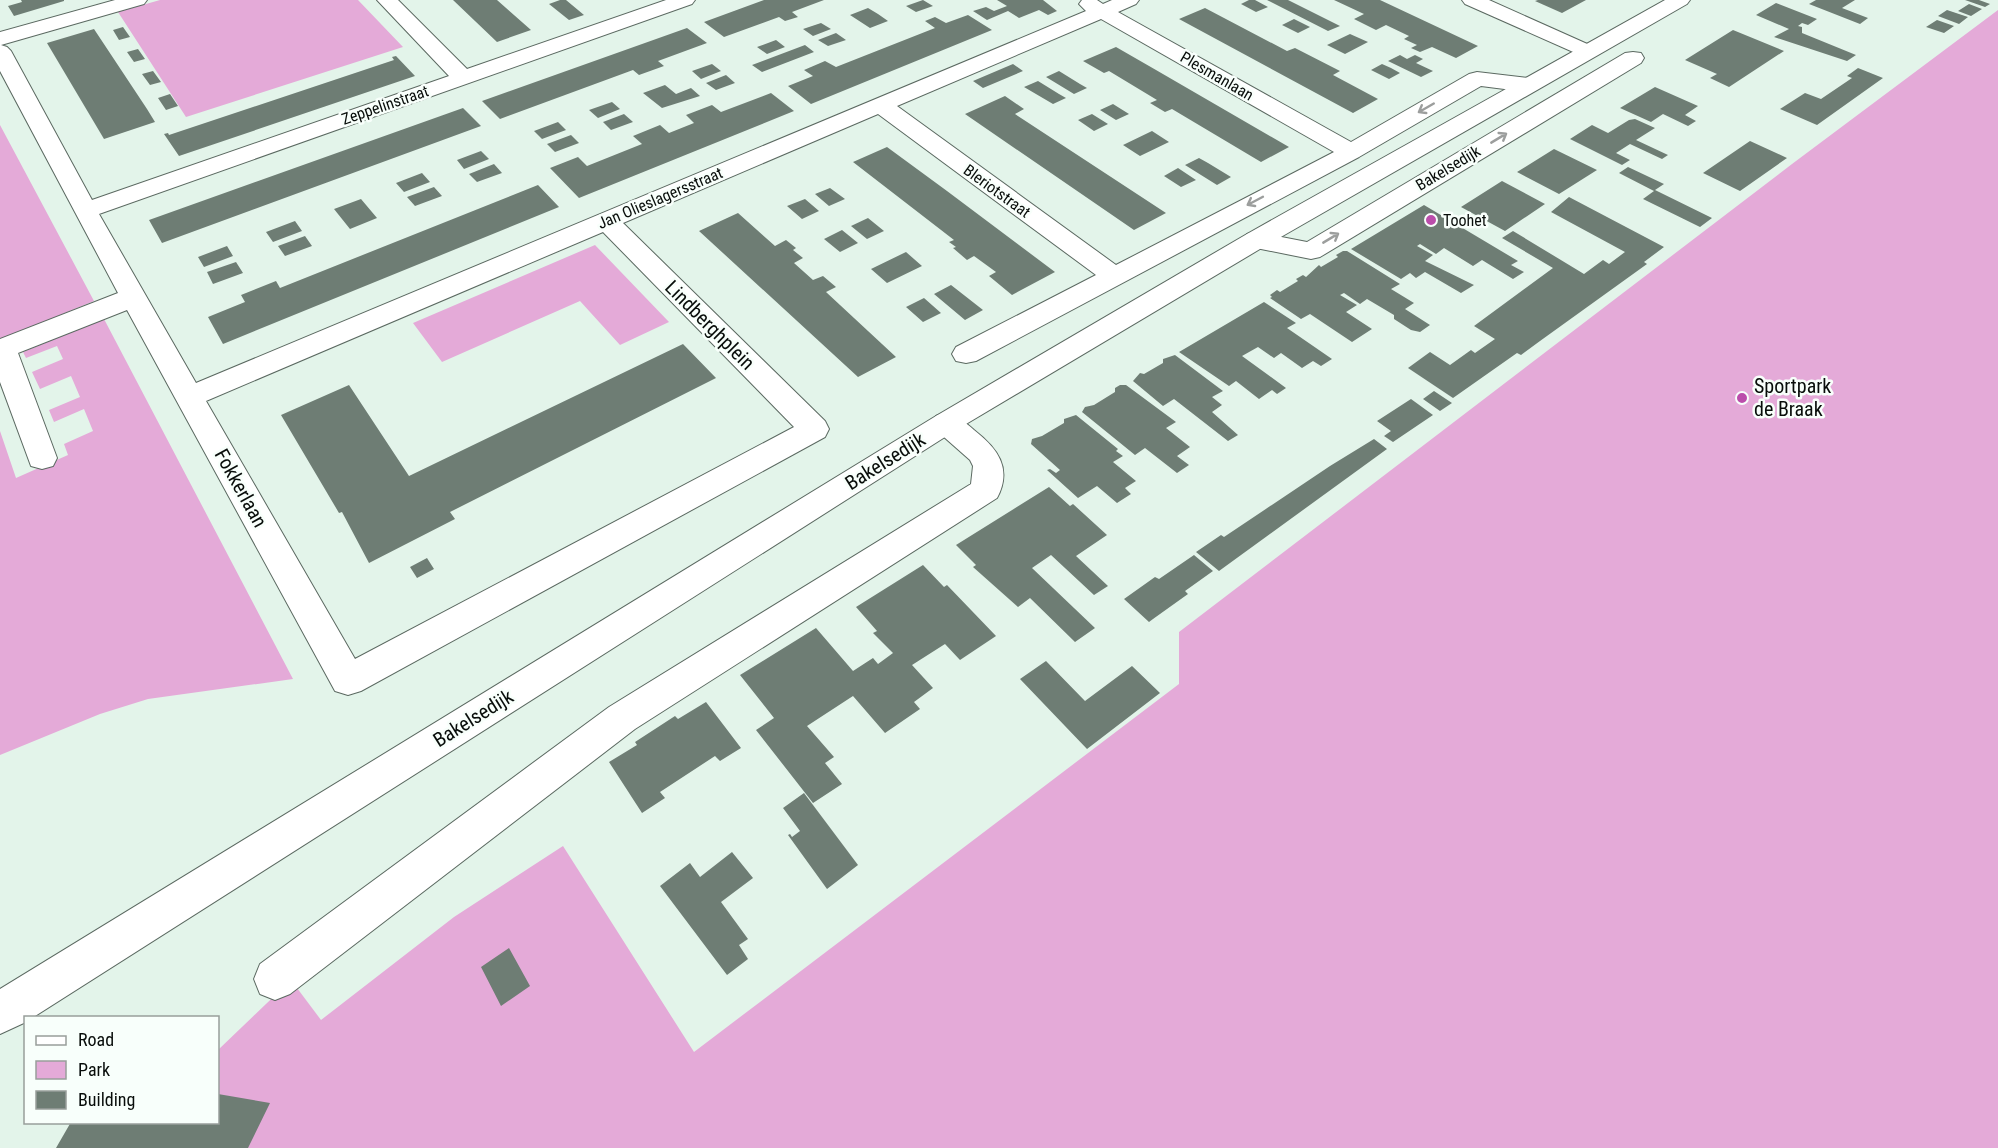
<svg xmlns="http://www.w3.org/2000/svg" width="1998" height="1148" viewBox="0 0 1998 1148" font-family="'Roboto Condensed',sans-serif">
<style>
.green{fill:#e4aad8}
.building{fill:#6e7d74}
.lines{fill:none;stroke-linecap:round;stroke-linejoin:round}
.minor-casing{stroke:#5b6961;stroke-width:2}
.tertiary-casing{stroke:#5b6961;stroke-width:2}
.minor{fill:#fff;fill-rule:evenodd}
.tertiary{fill:#fff;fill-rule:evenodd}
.oneway{stroke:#9c9e9d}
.poi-dot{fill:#bb4dab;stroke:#f8fffb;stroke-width:2}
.labels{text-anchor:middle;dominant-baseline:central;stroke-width:5;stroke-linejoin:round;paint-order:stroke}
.far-street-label{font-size:16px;fill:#080d0a;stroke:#f8fffb}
.far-poi-label{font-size:16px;fill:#080d0a;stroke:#f8fffb;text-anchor:start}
.street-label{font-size:20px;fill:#080d0a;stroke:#f8fffb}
.poi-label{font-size:20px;fill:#080d0a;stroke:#f8fffb;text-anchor:start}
</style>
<rect width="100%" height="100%" fill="#e3f4ea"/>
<!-- green -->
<path class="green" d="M160,0H358L403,47L186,117L118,12Z
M1998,10V1148H133L218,1122V1050L291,980L321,1020L454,917L563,846L694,1052L1179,684V632L1792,164Z
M0,125L94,301L0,340Z
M595,245L669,322L620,345L580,301L442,362L413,323Z
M104,319L293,679L148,699L100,714L0,755V431L16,478L68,455L64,444L93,431L84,409L54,422L49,410L80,397L71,376L40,389L32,372L63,359L57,346L26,358L23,352Z"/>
<!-- building -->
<path class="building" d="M21,0H64V1L14,16L8,6L22,2Z
M453,0H497L531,30L497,42Z
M560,0H566L584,15L569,20L549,4Z
M764,0H824L792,12L798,17L785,21L779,17L724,37L704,22Z
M923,0L933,6L916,12L906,6Z
M997,0H1043L1057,11L1048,15L1039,10L1019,18L1008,11L987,20L973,11L986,7L994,11L1007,6Z
M1249,0H1255L1268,7L1256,12L1241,4Z
M1267,0H1288L1340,26L1328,31Z
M1334,0H1380L1478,46L1456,58L1432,47L1420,52L1411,48L1417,45L1404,39L1409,36L1386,25L1376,30L1354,19L1364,14Z
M1538,0H1586L1562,13L1535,1Z
M1816,0H1855L1842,8L1868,18L1860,24L1809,4Z
M1965,0H1979L1990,4L1985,7Z
M1776,3L1817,19L1808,25L1802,23L1798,26L1802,27V33L1856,55L1847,61L1774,37L1789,29L1756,15Z
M1969,4L1982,9L1971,16L1958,11Z
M868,8L878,14L888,21L870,28L850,15Z
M1205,8L1287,51L1295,48L1340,71L1333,75L1378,99L1353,113L1179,19Z
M1947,10L1968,17L1959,24L1938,16Z
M968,15L992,30L811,104L788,86L813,76L804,70L825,61L836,67L935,28L925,21L935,17L946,23Z
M1294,19L1310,27L1298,33L1282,25Z
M1937,20L1954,26L1944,33L1926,27Z
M821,23L831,29L813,36L803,29Z
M123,27L130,37L119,40L113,30Z
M687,28L707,43L658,61L664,66L639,75L633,70L500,119L482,101Z
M94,29L147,109L155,122L104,139L47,43Z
M1733,30L1784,51L1729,87L1710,78L1717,74L1685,60Z
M836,33L846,40L828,46L818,40Z
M1350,34L1368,42L1345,54L1327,45Z
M776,40L785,47L767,54L757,47Z
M805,45L814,52L762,72L752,65Z
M1116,47L1156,70L1289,147L1261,162L1172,109L1165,112L1150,103L1157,100L1109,71L1104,73L1083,61Z
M138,49L145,59L134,62L127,52Z
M1400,55L1407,59L1415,55L1423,59L1416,63L1433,71L1421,77L1388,61Z
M396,56L415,76L179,156L164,134L168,133L169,135L394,60L392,57Z
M712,64L721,71L701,79L692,71Z
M1013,64L1023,71L983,88L973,81Z
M1382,64L1391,68L1400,73L1389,79L1371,70Z
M1858,68L1883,78L1817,125L1780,109L1805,93L1821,99L1852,78L1847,76Z
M153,71L161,82L150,85L142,74Z
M1059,71L1080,84L1087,88L1074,94L1046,77Z
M726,75L735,83L716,90L706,83Z
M1038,81L1059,94L1066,98L1053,104L1024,87Z
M665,85L676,94L691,88L700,96L662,108L643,93Z
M1655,87L1698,106L1685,115L1696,121L1688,126L1663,114L1651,122L1620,108Z
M771,93L794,111L579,198L550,168L578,157L587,166L642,144L633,136L660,125L669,133L694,123L686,115L712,105L721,112Z
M170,94L178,106L166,110L158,98Z
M1005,96L1024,109L1015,114L1166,213L1134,230L965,114Z
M612,102L620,109L598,118L589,110Z
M1113,104L1129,114L1116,120L1100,110Z
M463,108L481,126L162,243L149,220Z
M624,114L633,122L611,130L603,122Z
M1092,114L1108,124L1094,131L1078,120Z
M1635,119L1655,128L1636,140L1668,155L1662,159L1630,144L1616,153L1630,160L1622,165L1570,139L1592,125L1608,133L1629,120Z
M558,122L566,130L542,139L534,131Z
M1152,131L1169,142L1140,156L1123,145Z
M571,135L579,143L555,152L547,144Z
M1750,141L1787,158L1740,191L1703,173Z
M887,147L947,191L1055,272L1012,295L989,276L996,272L974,256L967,260L953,248L956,247L949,242L954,240L853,162Z
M1554,149L1597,170L1559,194L1517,172Z
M481,151L489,159L464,169L457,160Z
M1199,158L1208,163L1231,177L1217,185L1185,165Z
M494,164L502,173L477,182L469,174Z
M1628,167L1664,184L1655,190L1712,218L1700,227L1643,199L1654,191L1619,173Z
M1178,168L1196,180L1181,187L1164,176Z
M422,173L430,182L404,192L396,183Z
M1502,181L1545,204L1505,231L1461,207Z
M538,185L559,207L223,344L208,317L245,302L241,295L276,281L280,288Z
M434,187L442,196L415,206L407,197Z
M830,188L845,199L829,206L815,194Z
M1569,197L1664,247L1644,262L1647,264L1540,341L1521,355L1517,353L1453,398L1408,368L1430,352L1450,365L1471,350L1475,353L1495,339L1474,326L1553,268L1502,238L1513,231L1584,274L1603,260L1609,264L1625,252L1551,212Z
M361,199L377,218L350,229L334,209Z
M805,199L819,211L802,219L787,206Z
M1424,205L1518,261L1511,265L1524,272L1513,279L1482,260L1473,266L1444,248L1436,254L1420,244L1417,246L1433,255L1425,261L1474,285L1461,293L1425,272L1416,278L1410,273L1401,279L1351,249Z
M738,213L775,246L786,240L796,248L793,250L803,258L794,263L813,280L823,276L836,287L826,292L896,357L858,377L699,231Z
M868,218L884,231L867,239L851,226Z
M295,221L302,231L273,242L266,232Z
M842,230L858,243L840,252L824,239Z
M305,236L312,246L285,256L278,246Z
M227,246L233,256L204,267L198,257Z
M1343,251H1347L1400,284L1391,289L1414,303L1405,309L1430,325L1420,332L1411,330L1394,319V315L1367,299L1360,304L1344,293L1340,295L1357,305L1346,312L1372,329L1352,342L1310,314L1301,319L1270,298L1272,297L1270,295L1277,290L1280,292L1298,281L1296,279L1303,275L1306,277L1319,265L1321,267L1338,257L1336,255Z
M906,252L922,266L887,283L871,269Z
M236,262L243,273L213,284L207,272Z
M951,285L960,292L983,310L965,320L934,294Z
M924,298L941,313L923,322L906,307Z
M1264,302L1296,323L1287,328L1332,359L1321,366L1313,361L1302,368L1281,353L1274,358L1258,347L1242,356L1286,388L1277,394L1272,390L1259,399L1236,381L1229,386L1179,352Z
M683,344L716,378L450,512L455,519L369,563L342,512L339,513L281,415L349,385L409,476Z
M1175,355L1223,391L1212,397L1222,405L1212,412L1238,435L1228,441L1174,399L1163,406L1133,381L1140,373L1144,374L1163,363V359Z
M1120,385H1126L1176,422L1166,428L1190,447L1177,456L1189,465L1177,473L1145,448L1135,455L1082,412L1085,407L1094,405L1115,392V388Z
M1434,391L1452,403L1440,411L1423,399Z
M1411,399L1433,415L1393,442L1384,436L1391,431L1377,421Z
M1076,415L1118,449L1116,451L1123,456L1113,462L1136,481L1125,488L1131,494L1117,503L1097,486L1078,498L1047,470L1050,469L1056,473L1060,470L1031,444L1032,439L1042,436L1064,423V419Z
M1374,439L1387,449L1219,571L1196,552L1221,535L1224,537L1330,466Z
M1049,487L1070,506L1073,504L1107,535L1076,556L1108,586L1094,595L1051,555L1032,568L1095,628L1075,642L1030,598L1018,607L973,567L976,565L956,545Z
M1194,555L1213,571L1185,591L1188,594L1153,619L1149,622L1124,599L1155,577L1159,579Z
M427,558L434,569L417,578L410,567Z
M923,565L944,587L947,585L996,636L960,660L945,644L912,665L933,688L914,702L920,709L885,733L853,696L807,726L834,757L825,763L842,784L813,803L756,730L774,718L740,675L816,628L853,671L873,658L878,664L893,653L873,633L877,631L856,607Z
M1046,661L1085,701L1132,666L1160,693L1087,749L1020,679Z
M706,702L741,748L720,761L715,756L660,792L665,798L642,813L609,762L637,745L635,742L675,716L678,719Z
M804,793L858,865L827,889L788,835L790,834L792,837L800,831L783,808Z
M732,852L753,878L721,902L748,939L739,945L748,959L727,975L660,886L690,863L700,877Z
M509,948L530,986L501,1006L481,967Z
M218,1094L270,1103L248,1148H56L71,1122H218Z"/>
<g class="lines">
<!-- minor casing -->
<g class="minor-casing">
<path id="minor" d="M115,0H147L144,4L1,45L7,47L11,51L92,200L449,76L377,0H398L467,69L666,0H695L692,4L99,214L196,383L1086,11L1079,4L1082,0H1097L1103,4L1112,0H1139L1136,4L1118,12L1351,142L1469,74L1477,72L1528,78L1536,80L1539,85L1536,90L1528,92L1481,86L1359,157L976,361L966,363L956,361L952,354L956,347L1096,275L878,114L623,223L825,421L829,429L825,437L361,691L348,695L335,691L127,310L18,353L57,458L53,466L42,469L31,466L0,382V339L118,293L0,71V32ZM1101,19L1334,152L1116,265L897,106ZM603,232L794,427L355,659L206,401Z
M1462,0H1489L1594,47L1598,51L1594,55L1587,57L1580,55L1465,4Z
M1633,52L1641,53L1644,58L1641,63L1320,257L1311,259L1256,248L1247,246L1243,240L1247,234L1256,232L1307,242L1625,53Z
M946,412C958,416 965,422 974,430C997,448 1013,468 997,498L635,729L290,994L275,1000L260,994L254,979L260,964L609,707L971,484L973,466L970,460L936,430L931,423L936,416Z"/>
</g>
<!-- tertiary casing -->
<g class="tertiary-casing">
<path id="tertiary" d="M1665,0H1690L1687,4L1265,246L956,430L32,1018H26V1022L0,1034V989L936,416L1247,234Z"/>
</g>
<!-- minor -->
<use href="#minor" class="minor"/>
<!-- tertiary -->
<use href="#tertiary" class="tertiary"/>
</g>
<!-- one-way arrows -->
<defs><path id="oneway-shaft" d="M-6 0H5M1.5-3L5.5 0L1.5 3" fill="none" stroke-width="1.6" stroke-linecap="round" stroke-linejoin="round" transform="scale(1.5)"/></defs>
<g class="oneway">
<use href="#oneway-shaft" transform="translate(1426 108) rotate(150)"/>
<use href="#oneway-shaft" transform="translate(1499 138) rotate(-31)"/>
<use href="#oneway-shaft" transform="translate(1255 201) rotate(152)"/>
<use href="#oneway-shaft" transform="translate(1331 238) rotate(-31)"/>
</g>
<!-- markers -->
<g class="poi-dot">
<circle cx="1431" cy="220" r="6"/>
<circle cx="1742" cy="398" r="6"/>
</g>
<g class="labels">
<!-- far-street labels -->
<g class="far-street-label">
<text transform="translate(1217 76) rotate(30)">Plesmanlaan</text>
<text transform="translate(385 105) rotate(-19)">Zeppelinstraat</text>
<text transform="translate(1448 168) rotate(-31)">Bakelsedijk</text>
<text transform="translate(997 191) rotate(36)">Bleriotstraat</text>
<text transform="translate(660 198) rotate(-23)">Jan Olieslagersstraat</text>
</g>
<!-- far-poi labels -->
<g class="far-poi-label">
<text x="1443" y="220">Toohet</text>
</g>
<!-- street labels -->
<g class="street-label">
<text transform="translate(710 325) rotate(45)">Lindberghplein</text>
<text transform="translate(885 461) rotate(-32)">Bakelsedijk</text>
<text transform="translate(241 488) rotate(61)">Fokkerlaan</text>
<text transform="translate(473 718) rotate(-32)">Bakelsedijk</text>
</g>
<!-- poi labels -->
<g class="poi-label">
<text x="1754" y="386">Sportpark<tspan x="1754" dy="23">de Braak</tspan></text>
</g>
</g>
<!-- legend -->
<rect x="24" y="1016" width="195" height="108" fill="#f8fffb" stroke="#989e9b" stroke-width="1.5"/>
<rect x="36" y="1036" width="30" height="9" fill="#ffffff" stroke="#989e9b" stroke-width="1.5"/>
<text x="78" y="1046" font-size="18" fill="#080d0a">Road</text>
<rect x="36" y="1061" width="30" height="18" fill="#e4aad8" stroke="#989e9b" stroke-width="1.5"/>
<text x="78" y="1076" font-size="18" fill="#080d0a">Park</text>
<rect x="36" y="1091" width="30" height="18" fill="#6e7d74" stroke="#989e9b" stroke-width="1.5"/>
<text x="78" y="1106" font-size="18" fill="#080d0a">Building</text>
</svg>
